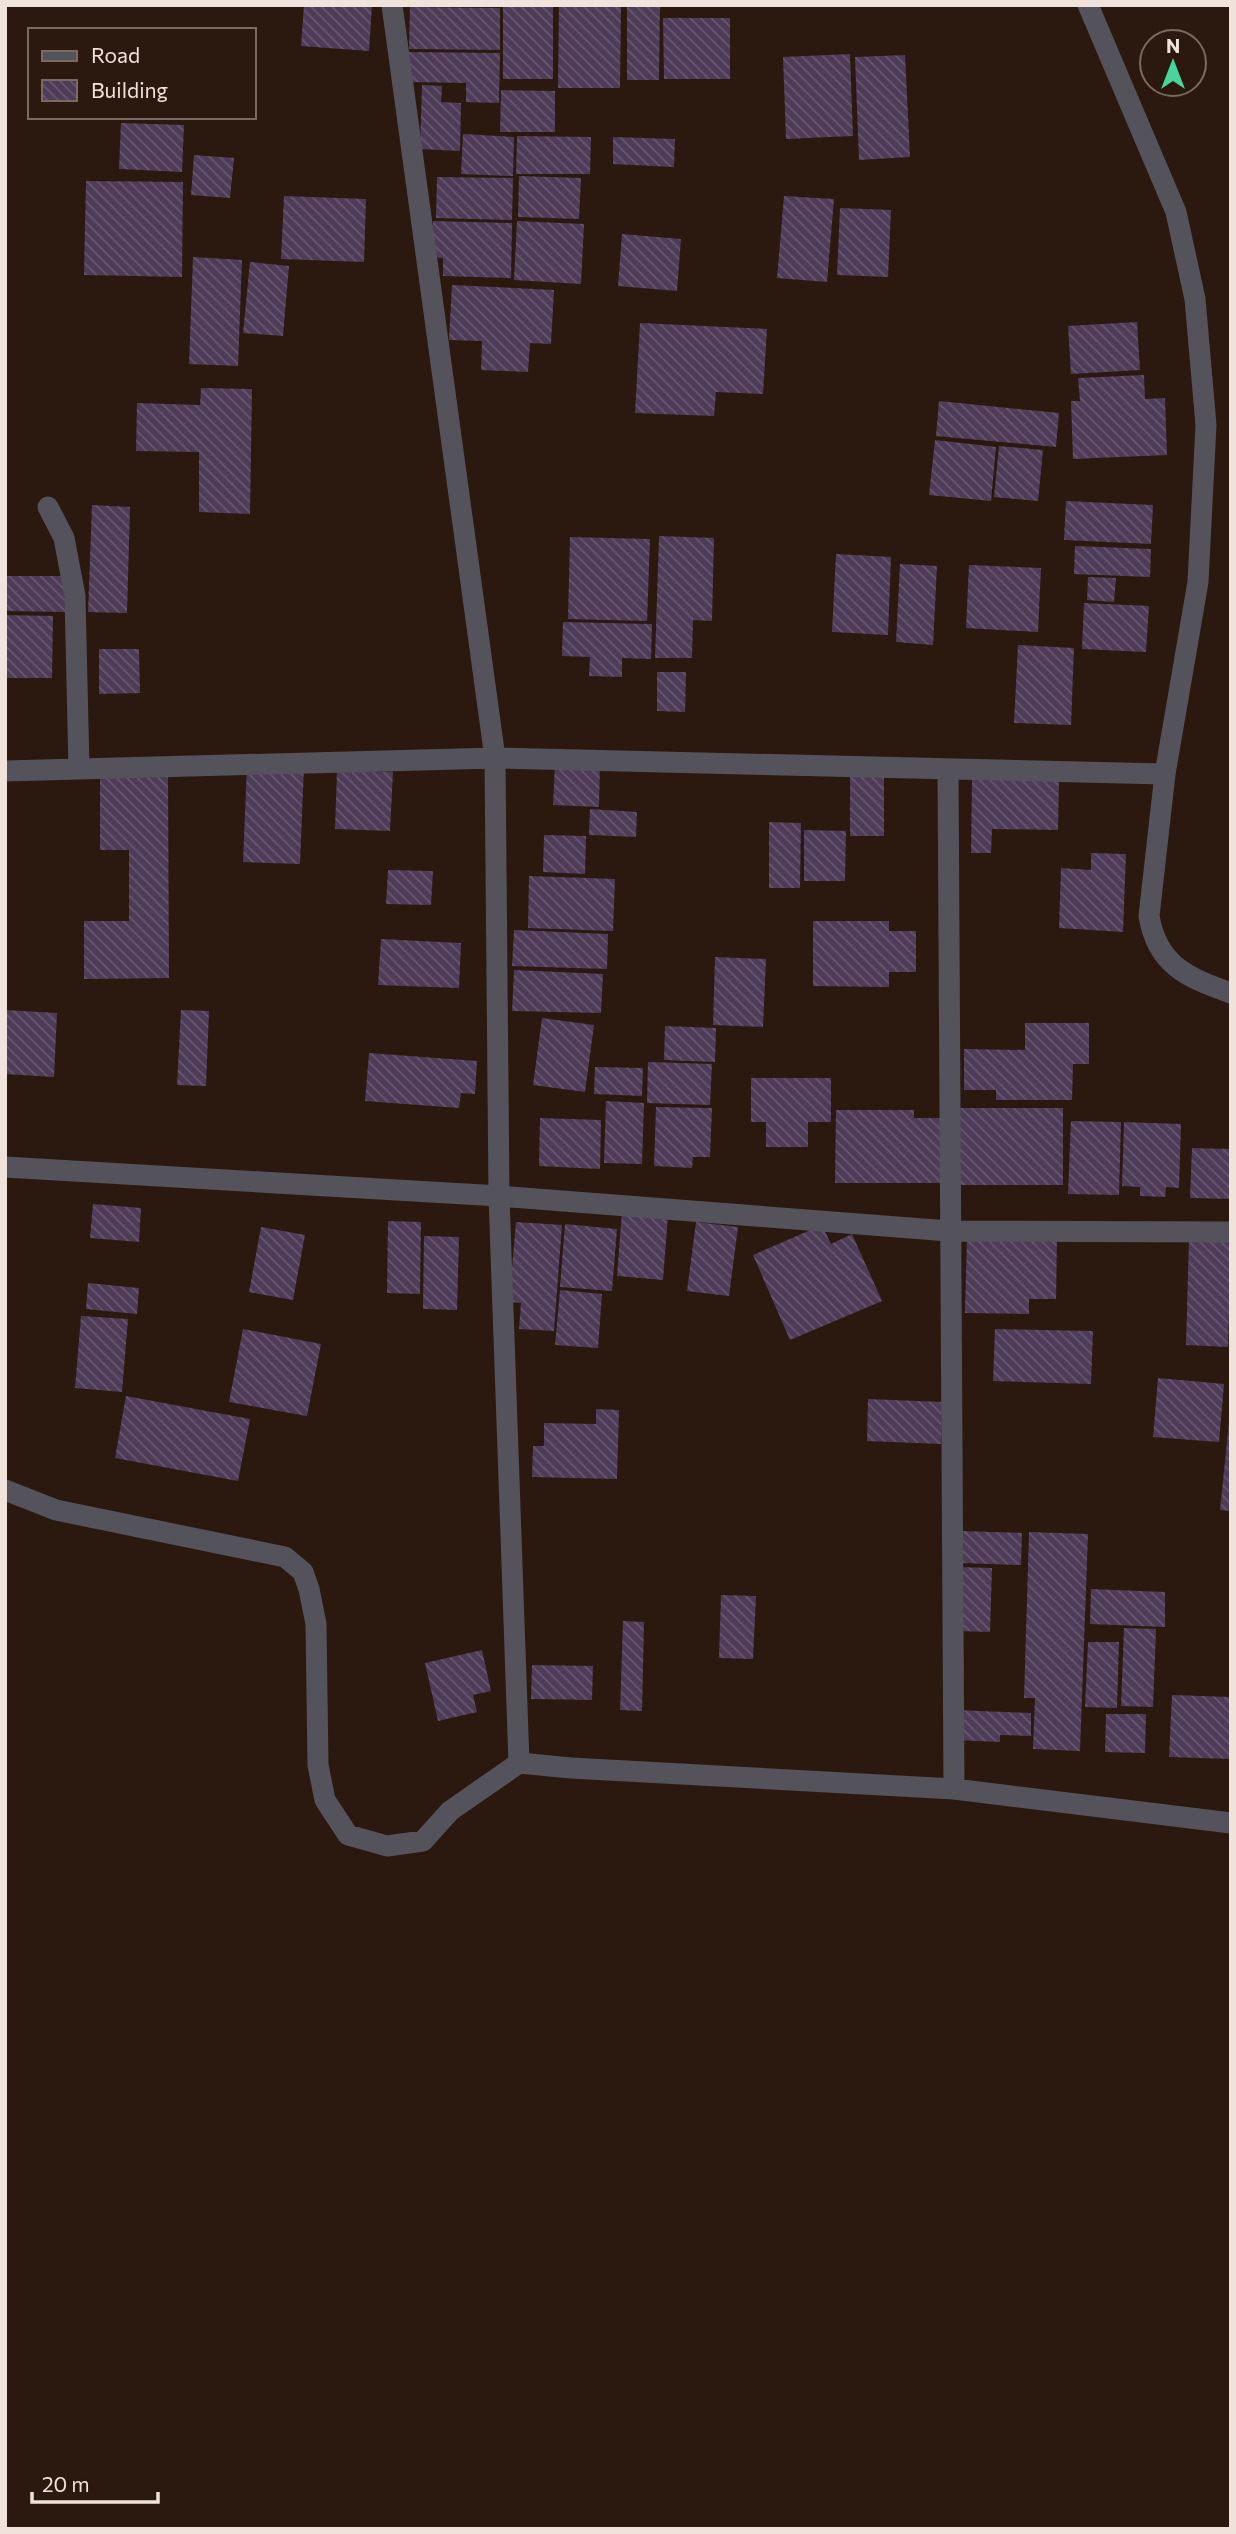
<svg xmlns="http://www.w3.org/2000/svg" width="1236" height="2534" viewBox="0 0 1236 2534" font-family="Commissioner,sans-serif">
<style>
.building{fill:url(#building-back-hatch)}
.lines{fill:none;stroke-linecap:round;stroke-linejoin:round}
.street{stroke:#54525b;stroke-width:21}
</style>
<defs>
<pattern id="building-back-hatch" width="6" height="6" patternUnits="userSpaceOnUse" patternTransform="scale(1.75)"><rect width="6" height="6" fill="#4d3b57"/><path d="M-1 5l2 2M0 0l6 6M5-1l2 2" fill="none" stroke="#67576f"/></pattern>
</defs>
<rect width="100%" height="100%" fill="#2b190f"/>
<!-- building -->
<path class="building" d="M304,5H372L369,51L301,46Z
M503,5H553V79H503Z
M559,5H621L620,88H558Z
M627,5H660L659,80H627Z
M410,7L500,8V50L409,49Z
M663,18H730V79H664Z
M409,52L500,53L499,103L466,102V83L408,82Z
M850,54L853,136L786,139L783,57Z
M905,55L910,157L859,160L855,57Z
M422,85L442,86L441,102L461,103L460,151L420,149Z
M501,90L555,91V132H500Z
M121,123L184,125L182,172L119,169Z
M463,134L514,137L513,176L461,174Z
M517,136L591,137L590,174H516Z
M613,137L675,139L674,167L613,164Z
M194,155L234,158L230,198L191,195Z
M519,176L581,178L579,219L518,217Z
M437,177L513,178L512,220L436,218Z
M86,181L183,182L182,277L84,275Z
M284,196L366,199L364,262L281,259Z
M784,196L834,199L827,282L777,278Z
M840,208L891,210L888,277L837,275Z
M433,221L512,223L511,278L443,276V258L432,257Z
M517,221L584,224L581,284L514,280Z
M622,234L681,239L677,291L618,286Z
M193,257L242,260L238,366L189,364Z
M250,262L289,266L283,336L243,333Z
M452,285L554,290L551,344L530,343L528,372L481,370L482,341L449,340Z
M1137,322L1140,370L1071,374L1068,326Z
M640,323L767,329L763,394L716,392L714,416L635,413Z
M1144,375L1145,399L1165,398L1167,455L1073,459L1071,401H1080L1078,378Z
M201,388L252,389L250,514L199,512V452L136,451L137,403L200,405Z
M939,401L1059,413L1056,447L936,436Z
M935,440L996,447L991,501L929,495Z
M999,446L1043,450L1038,501L994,497Z
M1066,501L1153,505L1151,544L1064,540Z
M92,505L130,507L127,613L88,612Z
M659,536L714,538L712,621L693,620L692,658H655Z
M570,537L650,539L647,621L568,619Z
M1075,546L1151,549L1150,577L1074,574Z
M836,554L891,557L888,635L832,632Z
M900,564L937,566L933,645L896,642Z
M969,565L1041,568L1038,632L966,628Z
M5,576H66L65,612L5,611Z
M1088,577L1116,578L1114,602L1087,600Z
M1084,603L1149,606L1146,652L1082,649Z
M5,615L53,616L52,678H5Z
M563,622L652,624L651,659L622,658V677L589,676L590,657L562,656Z
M1018,645L1074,648L1071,725L1014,723Z
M99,649H139L140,693L99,694Z
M657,672H686L685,712L657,711Z
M555,762L600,763L599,807L553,805Z
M247,765L304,767L300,864L243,862Z
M337,770L393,772L390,831L335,829Z
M850,770H884V836H850Z
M168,777L169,978L84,979V921H129V850H100V778Z
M972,778L1059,779L1058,830L992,829L991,853H971Z
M590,809L637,812L636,837L589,835Z
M769,822L801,823L800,888H769Z
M804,830L846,831L845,881H804Z
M544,835L586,836L585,874L543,872Z
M1091,853L1126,854L1123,932L1059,928L1061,868L1091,870Z
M388,870L433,871L431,905L386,904Z
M529,876L615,879L613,931L528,928Z
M813,921H889V931H916V972H889V987L813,986Z
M514,930L608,934L607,969L512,966Z
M381,939L461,943L459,988L378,985Z
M715,957L766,959L763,1027L713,1025Z
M514,970L603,974L601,1013L512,1011Z
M5,1010L57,1013L54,1077L5,1074Z
M181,1010L209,1011L206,1086L177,1085Z
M542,1018L594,1025L585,1092L533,1085Z
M1025,1023H1089V1064H1073L1072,1100H996V1090H964V1049L1025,1050Z
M665,1026L716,1028L715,1062L664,1060Z
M369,1053L477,1061L475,1094L461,1093L459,1108L365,1101Z
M648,1062L712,1064L710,1105L647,1103Z
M595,1067L643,1068L642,1096L594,1094Z
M751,1078H831V1122H808V1147H766V1122H751Z
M606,1101L644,1103L642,1164L604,1163Z
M656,1107L712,1108L710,1157H693L692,1168L654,1166Z
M955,1108H1063V1185H954Z
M836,1110H914V1118H942V1183H835Z
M540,1118L601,1120L600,1169L539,1166Z
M1071,1121L1121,1122L1119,1195L1068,1194Z
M1124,1122L1181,1124L1179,1188L1166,1187L1165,1197L1140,1196V1187L1122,1186Z
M1192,1148L1231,1149V1199L1190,1198Z
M93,1204L141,1208L139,1242L90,1238Z
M622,1212L668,1215L663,1280L617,1276Z
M388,1221L421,1222L420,1294L387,1293Z
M516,1222L562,1225L554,1331L519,1329L521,1303L509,1302Z
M696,1222L738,1227L729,1296L687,1291Z
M565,1224L617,1229L612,1291L560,1287Z
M822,1225L831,1244L852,1234L882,1301L790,1340L753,1255Z
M261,1227L305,1235L293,1300L249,1292Z
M424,1236L459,1237L457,1310L423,1309Z
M967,1237L1057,1239L1056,1299H1029V1314L965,1313Z
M1189,1238L1231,1239L1228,1347L1186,1345Z
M88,1283L139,1288L137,1314L86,1309Z
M560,1290L602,1294L598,1348L555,1345Z
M81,1316L128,1319L122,1392L75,1388Z
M243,1329L321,1344L307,1416L229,1402Z
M995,1329L1093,1331L1091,1384L993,1381Z
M1158,1378L1224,1384L1219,1442L1153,1437Z
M126,1396L250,1419L238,1481L115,1458Z
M868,1399L942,1402L941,1444L867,1441Z
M596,1409L619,1410L617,1479L532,1477L533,1446H544V1423L596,1424Z
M1229,1422H1231V1511L1220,1510Z
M962,1531L1022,1533L1021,1565L961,1563Z
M1029,1532L1088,1534L1080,1751L1033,1749L1035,1698H1024Z
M959,1567L992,1568L990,1632L957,1631Z
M1091,1589L1165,1592V1627L1090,1624Z
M721,1595L756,1596L753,1659L719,1658Z
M623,1621L644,1622L642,1711L620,1710Z
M1124,1628L1156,1629L1153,1707L1121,1706Z
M1088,1642H1119L1117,1708L1085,1707Z
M482,1650L491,1691L473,1695L477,1712L438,1721L425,1663Z
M532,1665L593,1666L592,1700L531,1699Z
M1172,1695L1231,1697L1230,1759L1169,1757Z
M955,1710L1031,1713V1736L1000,1735V1742L954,1740Z
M1106,1714H1146L1145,1753L1105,1752Z"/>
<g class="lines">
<!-- street -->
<path class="street" d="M392,5L495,758L499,1196L519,1763L571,1768L954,1789L1231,1823
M1088,5L1176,212L1195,299L1206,425L1198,582L1165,774L1149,916C1157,965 1188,978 1231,993
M48,507L64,538L75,596L79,769
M948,769L954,1789
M5,771L495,758L1165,774
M5,1167L499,1196L949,1231L1231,1232
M5,1490L56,1510L285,1557L303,1572L309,1589L316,1624L318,1765L325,1800L348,1835L387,1846L423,1841L450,1811L519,1763"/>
</g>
<!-- border -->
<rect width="1236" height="2534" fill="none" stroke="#f0e3dc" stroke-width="14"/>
<!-- legend -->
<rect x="28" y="28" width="228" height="91" fill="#2b190f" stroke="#7a6a61" stroke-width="2"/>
<rect x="42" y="51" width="35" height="10" fill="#54525b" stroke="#7a6a61" stroke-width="2"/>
<text x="91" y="63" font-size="21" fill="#f0e3dc">Road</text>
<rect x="42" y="80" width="35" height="21" fill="url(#building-back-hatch)" stroke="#7a6a61" stroke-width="2"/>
<text x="91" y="98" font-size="21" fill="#f0e3dc">Building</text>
<!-- north arrow -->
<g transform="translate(1173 63)"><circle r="33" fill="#2b190f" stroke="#7a6a61" stroke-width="2"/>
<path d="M0-5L12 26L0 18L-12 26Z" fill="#4ad49c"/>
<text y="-10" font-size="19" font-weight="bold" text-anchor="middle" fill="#f0e3dc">N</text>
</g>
<!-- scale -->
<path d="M32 2492v10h126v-10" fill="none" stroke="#f0e3dc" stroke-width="3.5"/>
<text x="42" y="2492" font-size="21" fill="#f0e3dc" stroke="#2b190f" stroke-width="5" paint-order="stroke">20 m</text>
</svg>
